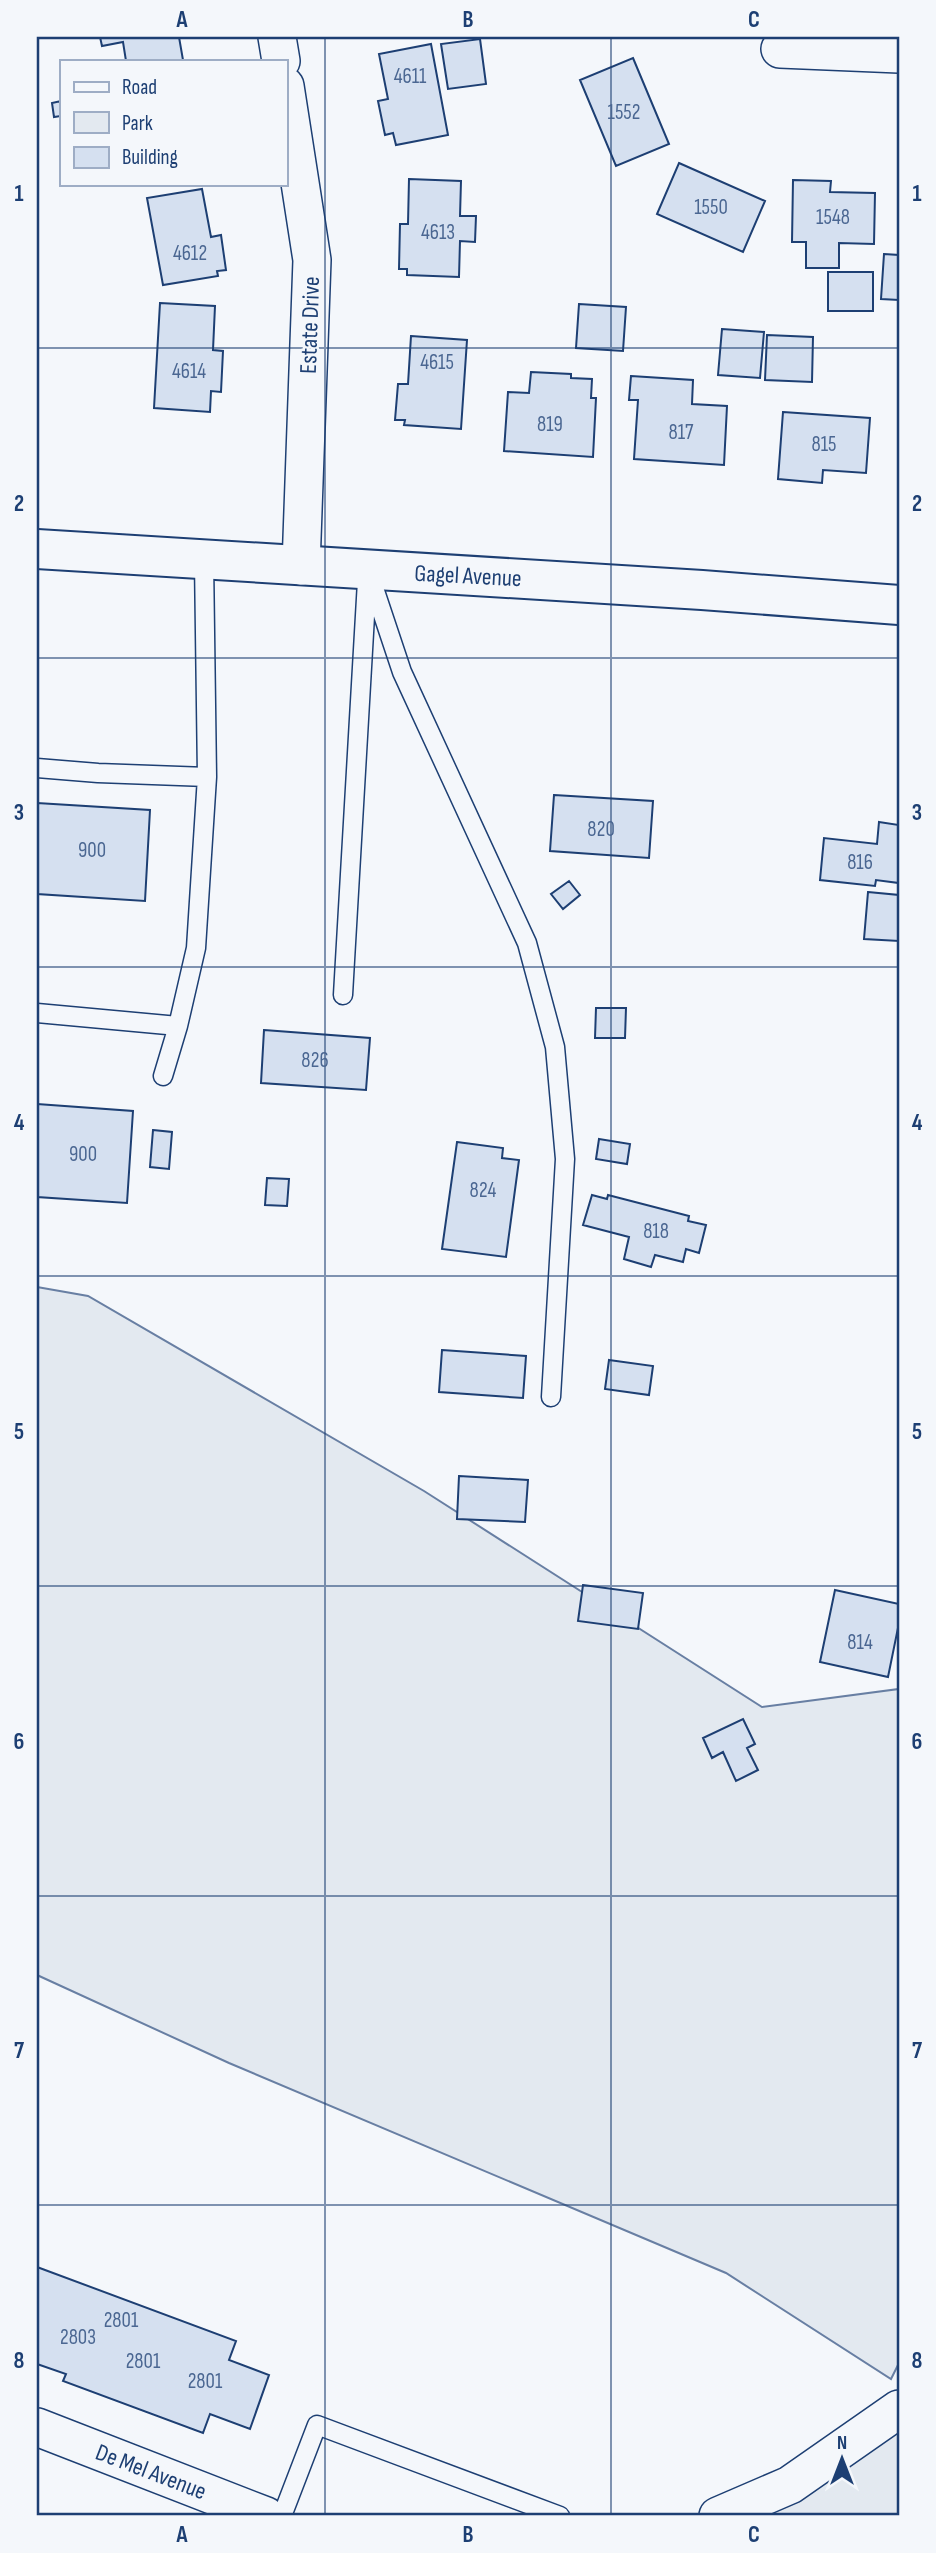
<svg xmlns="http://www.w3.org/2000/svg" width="936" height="2553" viewBox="0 0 936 2553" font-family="'Sofia Sans Condensed',sans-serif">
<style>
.green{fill:#e3e9f0;stroke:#687fa3;stroke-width:2}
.building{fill:#d5e0f0;stroke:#1d3f73;stroke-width:2}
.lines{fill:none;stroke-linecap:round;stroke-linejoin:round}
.service-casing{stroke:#1d3f73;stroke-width:21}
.minor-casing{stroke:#1d3f73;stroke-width:40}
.tertiary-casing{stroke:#1d3f73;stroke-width:42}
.service{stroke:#f4f7fb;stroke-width:18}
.minor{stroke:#f4f7fb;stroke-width:37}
.tertiary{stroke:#f4f7fb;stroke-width:38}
.grid{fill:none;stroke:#1d3f73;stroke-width:2;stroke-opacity:0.55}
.labels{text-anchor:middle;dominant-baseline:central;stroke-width:5;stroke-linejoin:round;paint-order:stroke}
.number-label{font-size:21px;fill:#4b6792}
.street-label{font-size:24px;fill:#1d3f73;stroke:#f4f7fb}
.neatline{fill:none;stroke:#1d3f73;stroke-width:2.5}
.grid-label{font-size:23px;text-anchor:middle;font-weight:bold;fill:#1d3f73}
</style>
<rect width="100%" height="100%" fill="#f4f7fb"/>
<!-- green -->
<path class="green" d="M37,1287L88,1296L424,1491L762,1707L899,1689V2363L891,2379L726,2273L229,2063L37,1975Z
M899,2419V2516H749Z"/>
<!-- building -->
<path class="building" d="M100,37H179L183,60L126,61L123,42L102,46Z
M480,39L486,84L448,89L441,44Z
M431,44L448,135L396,145L393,133L385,135L378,101L388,99L379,54Z
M633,58L669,144L616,166L580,80Z
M61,101V116L54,117L52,103Z
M679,163L765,201L743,252L657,214Z
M409,179L461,181L460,216H476L475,242L460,241L459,277L407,275V269H399L400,224H408Z
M793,180L831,181L830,192L875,193L874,244L839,243V268H806V242H792Z
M202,189L211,237L221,235L226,270L217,271L218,276L163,285L147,198Z
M884,254L899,255V300L881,299Z
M828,272H873V311H828Z
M160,303L215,306L213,350L223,351L221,392L211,391L210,412L154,408Z
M579,304L626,307L623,351L576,348Z
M722,329L764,332L760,378L718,375Z
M767,335L813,337L812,382L765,380Z
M411,336L467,340L461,429L404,425L405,420H395L398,384H408Z
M531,372L571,374V378L592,379L591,398H596L593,457L504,451L508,392L529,393Z
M631,376L693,380L692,404L727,406L724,465L634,459L638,400H629Z
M783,412L870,418L866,473L823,470L822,483L778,479Z
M554,795L653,801L649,858L550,851Z
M37,803L150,810L145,901L37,894Z
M879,822L899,825V883L876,880L875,886L820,880L824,838L877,844Z
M569,881L580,895L563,909L551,894Z
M868,892L899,895V941L864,939Z
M596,1008H626L625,1038H595Z
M264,1030L370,1038L366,1090L261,1083Z
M37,1104L133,1111L127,1203L37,1197Z
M153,1130L172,1132L169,1169L150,1167Z
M599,1139L630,1144L627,1164L596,1159Z
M457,1142L503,1148L502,1158L519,1160L506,1257L442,1249Z
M267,1178L289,1179L287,1206L265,1205Z
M592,1195L607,1199L608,1195L689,1216L688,1221L706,1225L699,1253L686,1249L683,1262L655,1255L651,1267L624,1259L629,1237L583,1225Z
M442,1350L526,1356L523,1398L439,1392Z
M609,1360L653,1366L649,1395L605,1389Z
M459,1476L528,1480L525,1522L457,1519Z
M583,1585L643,1593L638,1629L578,1621Z
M835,1590L899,1604V1623L888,1677L820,1662Z
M743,1719L755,1744L747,1748L758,1770L736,1781L723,1752L712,1758L703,1738Z
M37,2267L236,2341L229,2360L269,2375L250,2429L210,2414L203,2433L63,2381L66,2374L37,2364Z"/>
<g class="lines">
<!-- service casing -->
<g class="service-casing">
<path id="service" d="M368,570L402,672L527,943L555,1047L565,1159L551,1397
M37,768L98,773L207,777L204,560
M343,995L367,581
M37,1013L178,1026
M163,1076L178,1026L196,948L207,777
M282,2516L317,2425L560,2516"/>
</g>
<!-- minor casing -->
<g class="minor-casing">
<path id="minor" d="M277,37L281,61
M780,49L899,54
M285,86L312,260L301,566
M37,2427L266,2516
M718,2516L790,2485L899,2409"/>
</g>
<!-- tertiary casing -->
<g class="tertiary-casing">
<path id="tertiary" d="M37,549L702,590L899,605"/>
</g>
<!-- service -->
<use href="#service" class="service"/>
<!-- minor -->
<use href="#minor" class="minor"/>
<!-- tertiary -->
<use href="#tertiary" class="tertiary"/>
</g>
<!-- grid -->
<path class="grid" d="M325,37V2516M611,37V2516M37,348H899M37,658H899M37,967H899M37,1276H899M37,1586H899M37,1896H899M37,2205H899"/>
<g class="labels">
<!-- number labels -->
<g class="number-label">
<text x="410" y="76">4611</text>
<text x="624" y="112">1552</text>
<text x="711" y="207">1550</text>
<text x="833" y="217">1548</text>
<text x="438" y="232">4613</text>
<text x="190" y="253">4612</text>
<text x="437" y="362">4615</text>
<text x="189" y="371">4614</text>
<text x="550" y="424">819</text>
<text x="681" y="432">817</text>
<text x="824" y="444">815</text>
<text x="601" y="829">820</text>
<text x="92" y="850">900</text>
<text x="860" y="862">816</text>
<text x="315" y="1060">826</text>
<text x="83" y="1154">900</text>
<text x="483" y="1190">824</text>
<text x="656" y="1231">818</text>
<text x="860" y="1642">814</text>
<text x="121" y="2320">2801</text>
<text x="78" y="2337">2803</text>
<text x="143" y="2361">2801</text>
<text x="205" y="2381">2801</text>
</g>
<!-- street labels -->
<g class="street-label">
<text transform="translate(310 325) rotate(-88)">Estate Drive</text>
<text transform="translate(468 576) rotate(3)">Gagel Avenue</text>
<text transform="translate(151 2472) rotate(21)">De Mel Avenue</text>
</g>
</g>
<!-- border -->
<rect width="936" height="2553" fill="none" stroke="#f4f7fb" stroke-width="77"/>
<!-- legend -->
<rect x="60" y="60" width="228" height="126" fill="#f4f7fb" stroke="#9eadc5" stroke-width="2"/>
<rect x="74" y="82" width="35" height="10" fill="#f4f7fb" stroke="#9eadc5" stroke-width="2"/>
<text x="122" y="94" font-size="21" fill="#1d3f73">Road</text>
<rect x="74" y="112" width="35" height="21" fill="#e3e9f0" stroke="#9eadc5" stroke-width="2"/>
<text x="122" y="130" font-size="21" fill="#1d3f73">Park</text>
<rect x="74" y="147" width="35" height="21" fill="#d5e0f0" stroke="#9eadc5" stroke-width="2"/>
<text x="122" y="164" font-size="21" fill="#1d3f73">Building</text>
<!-- north arrow -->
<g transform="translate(842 2459)" stroke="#f4f7fb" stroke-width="5" paint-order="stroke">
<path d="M0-5L12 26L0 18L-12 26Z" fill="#1d3f73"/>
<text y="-10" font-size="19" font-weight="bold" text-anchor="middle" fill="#1d3f73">N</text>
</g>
<rect x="38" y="38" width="860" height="2476" class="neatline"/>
<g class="grid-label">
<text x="182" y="27">A</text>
<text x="468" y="27">B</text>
<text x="754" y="27">C</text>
<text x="19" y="201">1</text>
<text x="917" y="201">1</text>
<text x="19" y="511">2</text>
<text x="917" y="511">2</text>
<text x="19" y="820">3</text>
<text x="917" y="820">3</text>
<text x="19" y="1130">4</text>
<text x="917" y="1130">4</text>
<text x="19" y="1439">5</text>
<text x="917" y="1439">5</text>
<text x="19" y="1749">6</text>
<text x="917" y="1749">6</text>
<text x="19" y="2058">7</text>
<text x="917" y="2058">7</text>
<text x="19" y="2368">8</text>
<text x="917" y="2368">8</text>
<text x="182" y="2542">A</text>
<text x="468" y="2542">B</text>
<text x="754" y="2542">C</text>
</g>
</svg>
